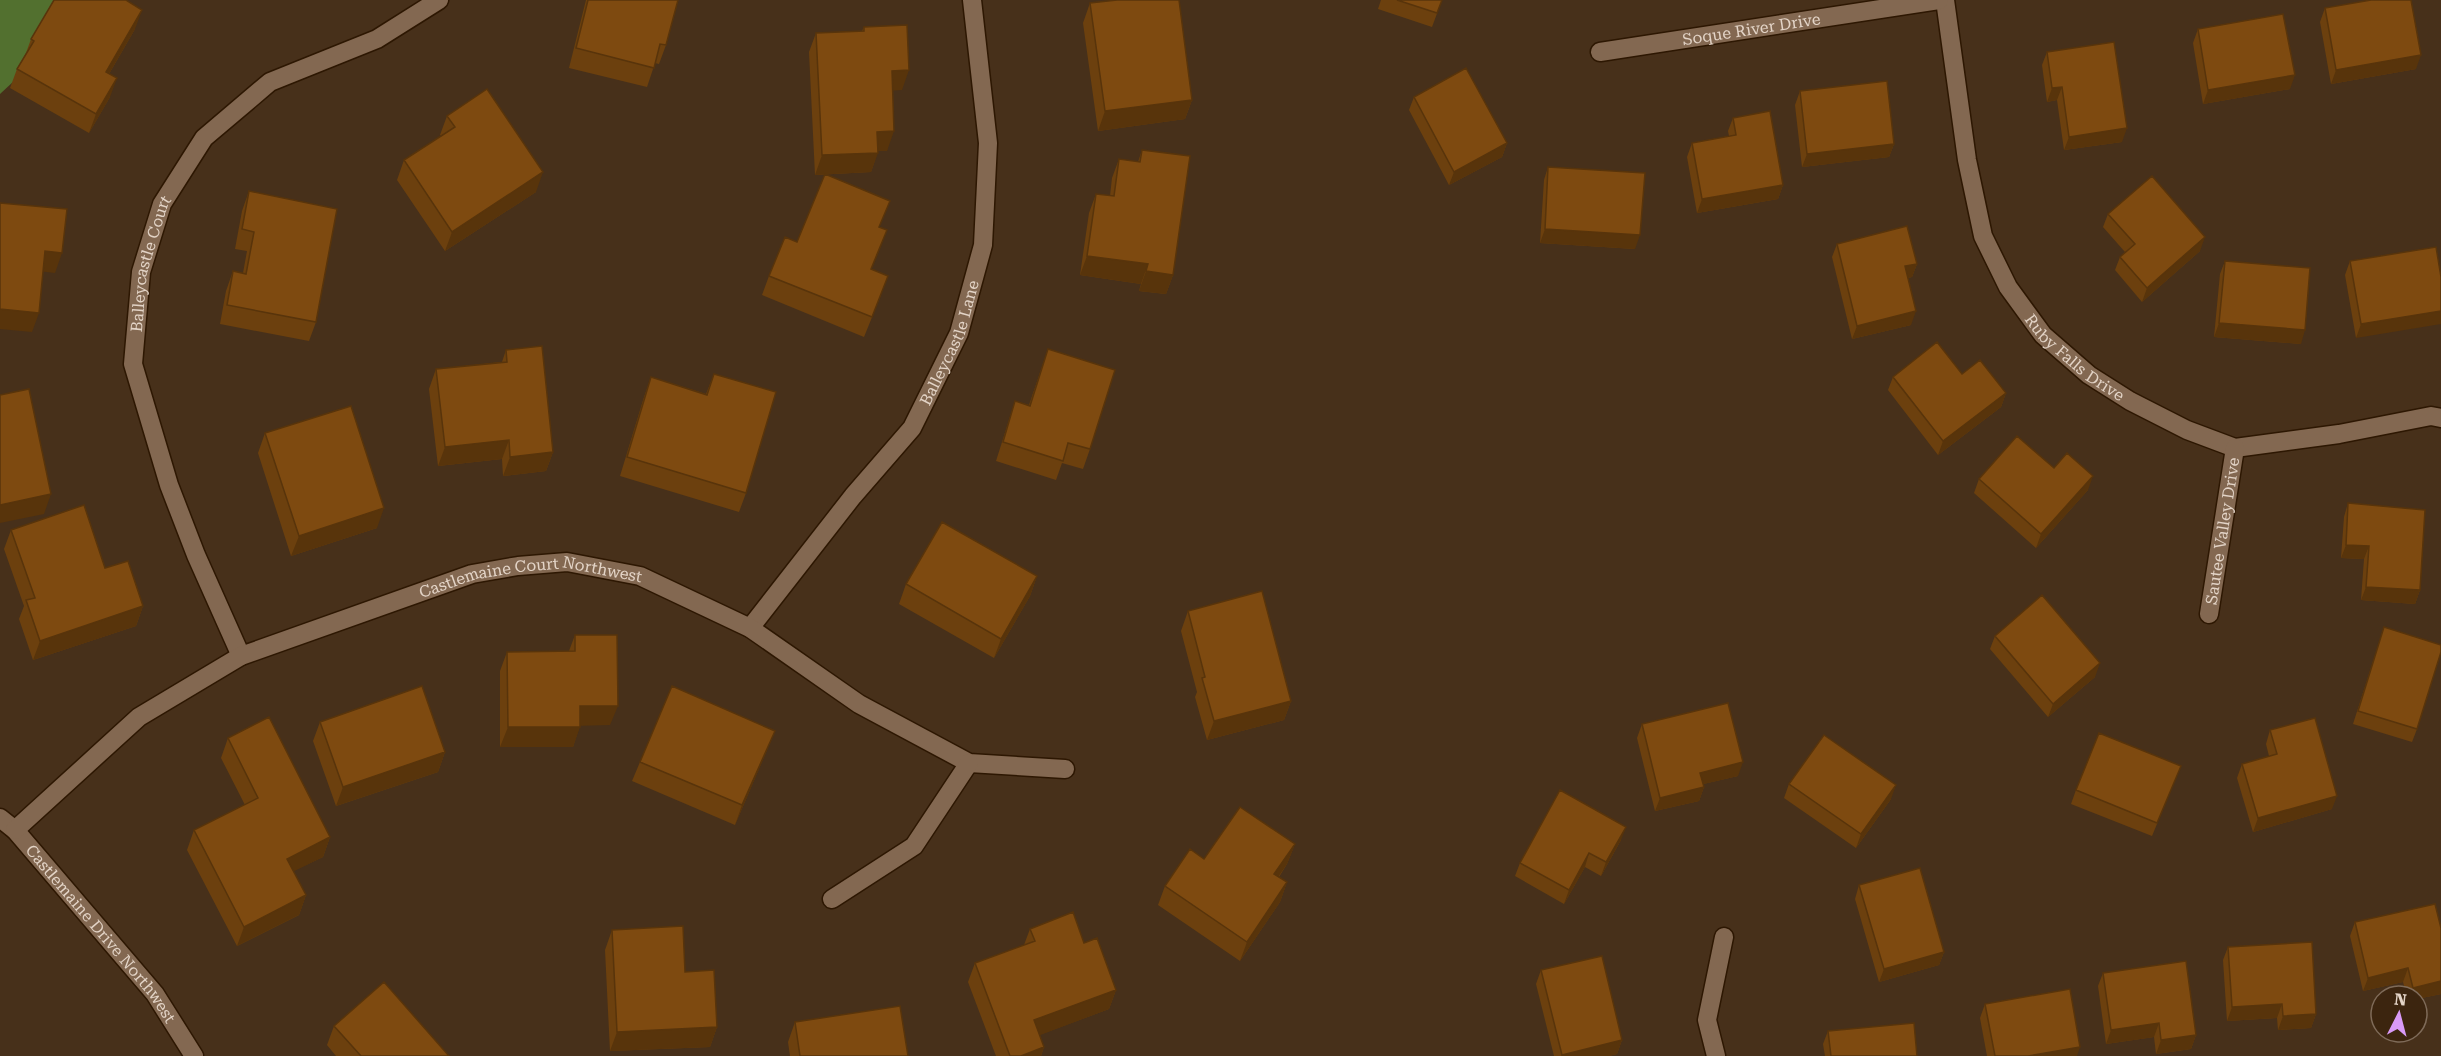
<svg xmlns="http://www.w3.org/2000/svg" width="2441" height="1056" viewBox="0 0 2441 1056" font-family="'Roboto Serif',serif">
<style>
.forest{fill:#52702f}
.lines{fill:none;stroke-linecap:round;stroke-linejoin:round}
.street-casing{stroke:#2d1702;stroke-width:21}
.street{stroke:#836851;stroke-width:18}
.wall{fill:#6c400e}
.shaded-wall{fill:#58340b}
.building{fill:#7e4a10;stroke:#58340b;stroke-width:1.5}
.labels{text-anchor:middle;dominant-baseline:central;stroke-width:6;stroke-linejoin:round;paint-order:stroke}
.street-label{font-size:16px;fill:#e3d4c7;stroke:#3c250f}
</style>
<rect width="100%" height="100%" fill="#47301a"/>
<!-- forest -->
<path class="forest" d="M0,0H101L0,94Z"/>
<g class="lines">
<!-- street casing -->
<g class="street-casing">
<g id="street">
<path id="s1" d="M1945,0L1967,160L1983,236L2008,287L2043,335L2089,375L2130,401L2187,430L2235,448L2339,434L2431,416L2441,418"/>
<path id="s2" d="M1600,52L1939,0"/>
<path id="s3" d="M2209,614L2235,448"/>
<path id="s4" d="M750,628L853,496L912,428L959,333L983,245L988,143L972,0"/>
<path id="s5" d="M241,656L196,555L169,485L133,364L141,272L162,204L204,138L270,82L377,39L439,0"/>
<path id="s6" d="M0,818L15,830L155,994L194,1056"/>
<path id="s7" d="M15,830L139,717L241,656L472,574L518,566L567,562L640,576L750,628L859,704L969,763L1065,769"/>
<path d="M832,899L914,846L969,763"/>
<path d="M1716,1056L1707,1020L1724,937"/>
</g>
</g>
<!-- street -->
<use href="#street" class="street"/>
</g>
<!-- wall -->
<path class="wall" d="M586,0H678L666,45L659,64L655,63L647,87L569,68Z
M1381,0H1442L1432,27L1378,9Z
M1090,3L1192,100L1185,119L1098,131L1083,23Z
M2325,8L2416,69L2331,84L2320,22Z
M864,27L902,90H893L887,151H878L871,172L815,175L809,52L816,33L862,31Z
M135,29L109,74L110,97L89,133L10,88L17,69L26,53L31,39Z
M2198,29L2290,89L2203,104L2193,43Z
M2047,52L2122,142L2064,150L2057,100L2047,102L2042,65Z
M1800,91L1894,144L1889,157L1802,167L1795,105Z
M1414,97L1507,143L1502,157L1449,185L1409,110Z
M447,116L536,192L445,251L397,180L404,160L441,136L440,135Z
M1733,118L1783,185L1778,199L1697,213L1687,157L1692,143L1729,136L1728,131Z
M1142,150L1173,275L1166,294L1139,291L1141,284L1080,275L1089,213L1096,194L1110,196L1112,178L1119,159L1138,162Z
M1548,167L1635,249L1540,243L1544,180Z
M249,191L316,322L309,341L220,324L226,291L233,271L243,273L247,251L235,249L242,211Z
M2108,214L2200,251L2142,302L2115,270L2120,257L2125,252L2103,227Z
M880,227L887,230L871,269L881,295L864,337L762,295L769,276L797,242Z
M1837,244L1917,264L1912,277L1908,278L1911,325L1852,339L1832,257Z
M2436,247L2356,338L2345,275L2350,261Z
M2225,261L2301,344L2214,337L2220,274Z
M1048,349L1090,449L1083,469L1062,463L1056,480L996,461L1015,401L1029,405Z
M506,350L553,452L546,471L503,476L502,459L438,466L429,389L436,369L502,362Z
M714,374L746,493L739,512L620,476L644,397L651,377L706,394Z
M1962,374L2006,393L2001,407L1938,455L1888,390L1893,377Z
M265,433L377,528L291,556L258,453Z
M2054,468L2088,490L2036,548L1974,493L1979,479Z
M2348,503L2420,590L2415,604L2361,600L2364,559L2341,558L2344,517Z
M11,530L105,568L143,606L136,626L33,660L19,619L24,606L4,549Z
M1037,576L1030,596L994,658L899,604L906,584Z
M1188,611L1291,701L1284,720L1207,740L1195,697L1197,692L1181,631Z
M2384,627L2417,729L2412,742L2353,724Z
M575,635L610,725H580L573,747H500V671L507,652L569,651Z
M1995,636L2095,677L2048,717L1990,649Z
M320,722L445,752L438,772L336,806L313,741Z
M1642,724L1738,776L1703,784L1704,787L1699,801L1655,811L1637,738Z
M2270,730L2332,809L2253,832L2237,778L2242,764L2269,756L2266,744Z
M775,731L767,750L735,825L632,781L640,762Z
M228,738L330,837L323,857L293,871L306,895L299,915L237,946L187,850L194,830L245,805L221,758Z
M2181,766L2152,836L2071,804L2076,790Z
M1789,784L1891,799L1856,848L1784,798Z
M1621,840L1601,876L1585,867L1564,904L1515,876L1520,863Z
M1295,844L1287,864L1279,877L1287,882L1280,902L1240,961L1158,905L1165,886L1204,859Z
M1859,885L1944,952L1939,965L1879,982L1855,899Z
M2355,922L2441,994L2417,999V996H2407L2403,982L2363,991L2350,936Z
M1030,929L1084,943L1116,990L1109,1009L1039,1035L1044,1047L1041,1056H996L968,982L975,963L1024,945Z
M612,930L717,1027L710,1047L610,1051L605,950Z
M2228,947L2316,1014L2311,1028L2278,1030L2277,1018L2227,1021L2223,960Z
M1541,970L1622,1040L1617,1054L1609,1056H1554L1536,984Z
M2103,973L2196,1035L2191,1049L2156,1054L2154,1037L2106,1044L2098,986Z
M1985,1004L2077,1056H1987L1980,1018Z
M795,1022L908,1056H790L788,1042Z
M334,1026L449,1056H336L327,1045Z
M1828,1031L1917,1056H1825L1823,1044Z"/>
<!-- shaded-wall -->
<path class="shaded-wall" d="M142,10L135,29L99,91L106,72Z
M2421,55L2416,69L2331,84L2336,70Z
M909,70L902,90L885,91L892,71Z
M2295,75L2290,89L2203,104L2208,90Z
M117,78L110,97L89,133L96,114Z
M2062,87L2057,100L2047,102L2052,88Z
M1192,100L1185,119L1098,131L1105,111Z
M2127,128L2122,142L2064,150L2069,137Z
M894,131L887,151H870L877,132Z
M1507,143L1502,157L1449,185L1454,172Z
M1894,144L1889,157L1802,167L1807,154Z
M878,153L871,172L815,175L822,155Z
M543,172L536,192L445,251L452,232Z
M1783,185L1778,199L1697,213L1702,199Z
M1545,229L1640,235L1635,249L1540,243Z
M887,230L880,249L864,288L871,269Z
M2205,237L2200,251L2142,302L2147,288Z
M45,251L62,253L55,273L38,271Z
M1087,256L1148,264L1141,284L1080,275Z
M1917,264L1912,277L1900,280L1905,266Z
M1146,271L1173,275L1166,294L1139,291Z
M0,309L39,313L32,332L0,329Z
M1916,311L1911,325L1852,339L1857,326Z
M2441,311V324L2356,338L2361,324Z
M2219,323L2305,330L2301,344L2214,337Z
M2006,393L2001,407L1938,455L1943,441Z
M509,440L502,459L438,466L445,447Z
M553,452L546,471L503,476L510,457Z
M2093,476L2088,490L2036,548L2041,534Z
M51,494L44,514L0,523V505Z
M384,508L377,528L291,556L299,536Z
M2346,545L2369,546L2364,559L2341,558Z
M1037,576L1030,596L994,658L1001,639Z
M2366,587L2420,590L2415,604L2361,600Z
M143,606L136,626L33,660L40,641Z
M2100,663L2095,677L2048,717L2053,704Z
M1291,701L1284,720L1207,740L1214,721Z
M580,706H618L610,725L573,726Z
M508,727H580L573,747H500Z
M775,731L767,750L735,825L742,805Z
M445,752L438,772L336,806L343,787Z
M1743,762L1738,776L1695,786L1700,773Z
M1896,785L1891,799L1856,848L1861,834Z
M1704,787L1699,801L1655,811L1660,798Z
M2337,796L2332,809L2253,832L2258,818Z
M1626,827L1621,840L1601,876L1606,862Z
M330,837L323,857L280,878L287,859Z
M1295,844L1287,864L1267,893L1274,874Z
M1589,853L1585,867L1564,904L1569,890Z
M1287,882L1280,902L1240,961L1247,942Z
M306,895L299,915L237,946L244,927Z
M1944,952L1939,965L1879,982L1884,969Z
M2408,968L2403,982L2363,991L2368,978Z
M2441,981V994L2417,999V996H2410L2413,988Z
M1116,990L1109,1009L1027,1040L1034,1020Z
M2282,1004L2277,1018L2227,1021L2232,1007Z
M2316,1014L2311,1028L2278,1030L2283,1016Z
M2159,1023L2154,1037L2106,1044L2111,1030Z
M717,1027L710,1047L610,1051L617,1032Z
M2196,1035L2191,1049L2156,1054L2161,1040Z
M1622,1040L1617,1054L1609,1056H1561L1562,1055Z
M1044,1047L1041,1056H1021Z
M2080,1047L2077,1056H2028Z"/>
<!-- building -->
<path class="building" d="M54,0H126L142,10L106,72L117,78L96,114L17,69L34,41L31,39Z
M588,0H678L666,45L660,44L654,68L576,48Z
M1117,0H1179L1192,100L1105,111L1090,3Z
M1397,0H1442L1437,13Z
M2371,0H2411L2421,55L2336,70L2325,8Z
M2283,14L2295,75L2208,90L2198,29Z
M907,25L909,70L892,71L894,131L877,132L878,153L822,155L816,33L864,31V27Z
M2114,42L2127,128L2069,137L2062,87L2052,88L2047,52Z
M1466,68L1507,143L1454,172L1414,97Z
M1887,81L1894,144L1807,154L1800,91Z
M487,89L543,172L452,232L404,160L455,127L447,116Z
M1770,111L1783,185L1702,199L1692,143L1736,135L1733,118Z
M1142,150L1190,156L1173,275L1146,271L1148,264L1087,256L1096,194L1114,196L1119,159L1140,162Z
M1548,167L1645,173L1640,235L1545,229Z
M825,174L890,201L879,227L887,230L871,269L888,276L872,317L769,276L785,237L797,242Z
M2152,176L2205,237L2147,288L2120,257L2135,244L2108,214Z
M249,191L337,209L316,322L227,305L233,271L246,274L254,232L242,229Z
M0,203L67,209L62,253L45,251L39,313L0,309Z
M1907,226L1917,264L1905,266L1916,311L1857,326L1837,244Z
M2436,247L2441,277V311L2361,324L2350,261Z
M2225,261L2310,268L2305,330L2219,323Z
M1937,342L1962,374L1980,360L2006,393L1943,441L1893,377Z
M542,346L553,452L510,457L509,440L445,447L436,369L507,362L506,350Z
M1048,349L1115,370L1090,449L1068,443L1063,461L1003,442L1015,401L1030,406Z
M714,374L776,392L746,493L627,457L651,377L707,395Z
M29,389L51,494L0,505V395Z
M351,406L384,508L299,536L265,433Z
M2017,436L2054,468L2067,453L2093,476L2041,534L1979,479Z
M2348,503L2425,510L2420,590L2366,587L2369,546L2346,545Z
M84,505L105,568L128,561L143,606L40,641L26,600L35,598L11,530Z
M942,522L1037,576L1001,639L906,584Z
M1262,591L1291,701L1214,721L1202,678L1205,677L1188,611Z
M2042,595L2100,663L2053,704L1995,636Z
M2384,627L2441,645V652L2417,729L2358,711Z
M575,635H617L618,706H580V727H508L507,652L575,651Z
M422,686L445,752L343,787L320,722Z
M672,686L775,731L742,805L640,762Z
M1728,703L1743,762L1700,773L1704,787L1660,798L1642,724Z
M269,717L330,837L287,859L306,895L244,927L194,830L258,798L228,738Z
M2315,718L2337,796L2258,818L2242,764L2277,754L2270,730Z
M2099,733L2181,766L2157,823L2076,790Z
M1824,735L1896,785L1861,834L1789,784Z
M1560,790L1626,827L1606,862L1589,853L1569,890L1520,863Z
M1240,807L1295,844L1274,874L1287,882L1247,942L1165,886L1190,849L1204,859Z
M1920,868L1944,952L1884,969L1859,885Z
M2435,904L2441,928V981L2413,988L2408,968L2368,978L2355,922Z
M1073,912L1084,943L1097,938L1116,990L1034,1020L1044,1047L1021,1056H1010L975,963L1035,941L1030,929Z
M683,926L685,972L714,970L717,1027L617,1032L612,930Z
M2312,942L2316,1014L2283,1016L2282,1004L2232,1007L2228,947Z
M1602,956L1622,1040L1562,1055L1541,970Z
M2186,961L2196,1035L2161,1040L2159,1023L2111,1030L2103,973Z
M384,982L449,1056H361L334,1026Z
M2070,989L2080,1047L2028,1056H1995L1985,1004Z
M900,1006L908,1056H800L795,1022Z
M1914,1023L1917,1056H1831L1828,1031Z"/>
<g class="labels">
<!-- street labels -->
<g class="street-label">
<text stroke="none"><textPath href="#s2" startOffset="153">Soque River Drive</textPath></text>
<text stroke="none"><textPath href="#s5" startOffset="414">Balleycastle Court</textPath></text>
<text stroke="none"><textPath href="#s4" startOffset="351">Balleycastle Lane</textPath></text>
<text stroke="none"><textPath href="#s1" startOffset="394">Ruby Falls Drive</textPath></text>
<text stroke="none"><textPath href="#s3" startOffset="84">Sautee Valley Drive</textPath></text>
<text stroke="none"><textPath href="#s7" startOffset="590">Castlemaine Court Northwest</textPath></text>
<text stroke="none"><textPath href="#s6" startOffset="154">Castlemaine Drive Northwest</textPath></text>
</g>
</g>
<!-- north arrow -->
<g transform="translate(2399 1014) rotate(6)"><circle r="28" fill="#3c250f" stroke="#7f6b59" stroke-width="1.5"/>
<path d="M0-4.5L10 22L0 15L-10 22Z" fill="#d99af7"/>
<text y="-9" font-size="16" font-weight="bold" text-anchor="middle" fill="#e3d4c7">N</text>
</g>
</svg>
